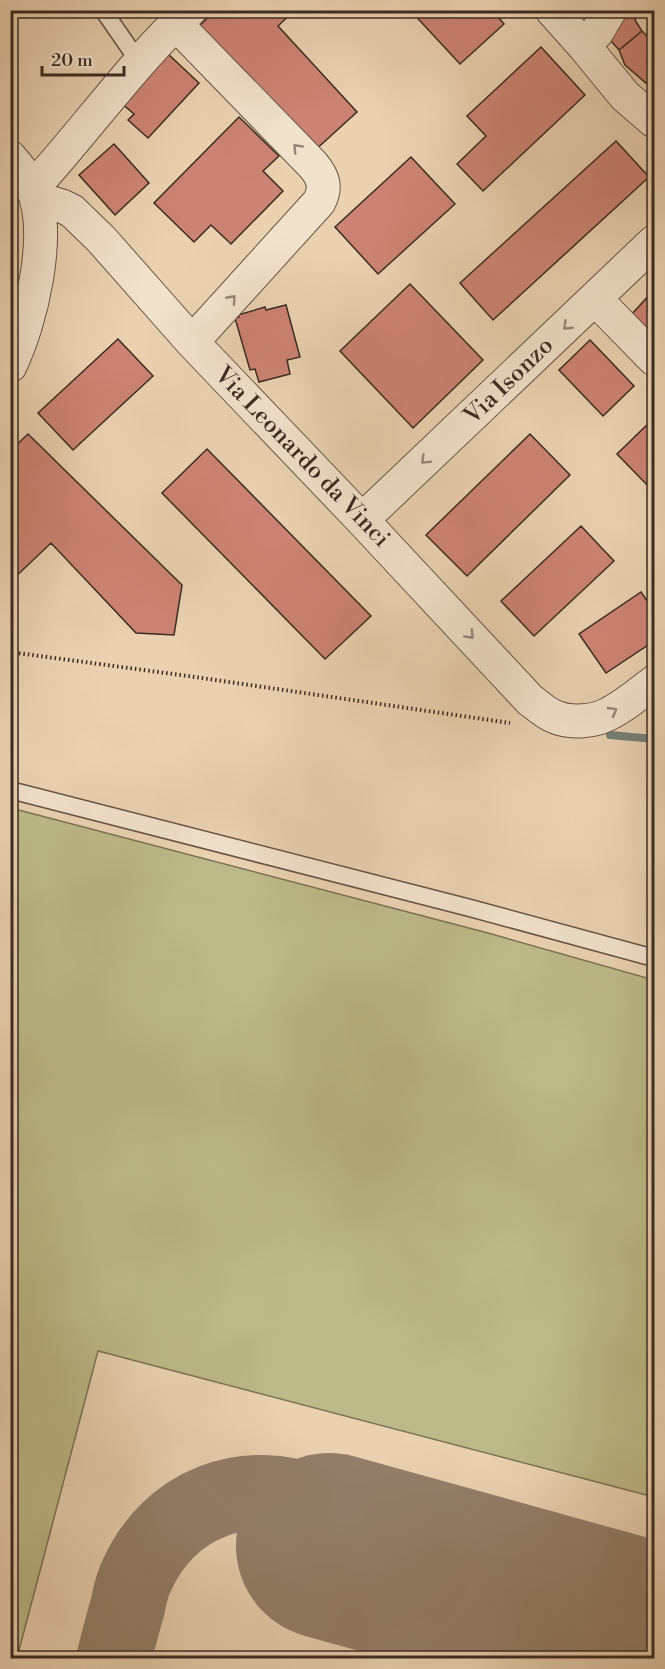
<svg xmlns="http://www.w3.org/2000/svg" width="665" height="1669" viewBox="0 0 665 1669" font-family="'Libre Bodoni',serif">
<style>
.green{fill:#bcba88;stroke:#7c7256;stroke-width:1.5}
.lines{fill:none;stroke-linecap:round;stroke-linejoin:round}
.stream{stroke:#737e78;stroke-width:8}
.taxiway{stroke:#927e6a;stroke-width:75}
.runway{stroke:#927e6a;stroke-width:186}
.building{fill:#cd8374;stroke:#3b2a23;stroke-width:1.5}
.service-casing{stroke:#675446;stroke-width:19}
.minor-casing{stroke:#675446;stroke-width:35}
.path{stroke:#3b2a23;stroke-width:4;stroke-dasharray:1.5 3;stroke-linecap:butt}
.service{stroke:#f1e2cc;stroke-width:16}
.minor{stroke:#f1e2cc;stroke-width:33}
.oneway{stroke:#968678}
.labels{text-anchor:middle;dominant-baseline:central;stroke-width:4.5;stroke-linejoin:round;paint-order:stroke}
.street-label{font-size:24px;fill:#3b2a23;stroke:#f1e2cc}
</style>
<rect width="100%" height="100%" fill="#ead2b1"/>
<filter id="stains"><feTurbulence type="fractalNoise" baseFrequency=".00333" numOctaves="4"/><feColorMatrix values="0 0 0 0 .2 0 0 0 0 .09 0 0 0 0 .02 0 0 0 .5 -.17"/></filter>
<radialGradient id="worn" r=".72"><stop offset=".6" stop-color="#630" stop-opacity="0"/><stop offset="1" stop-color="#630" stop-opacity=".3"/></radialGradient>
<!-- green -->
<path class="green" d="M11,808L488,933L654,980V1497L98,1351L17,1658H11Z"/>
<g class="lines">
<!-- stream -->
<path class="stream" d="M610,735L654,739"/>
<!-- taxiway -->
<path class="taxiway" d="M114,1658C118,1641 123,1623 128,1605C130,1595 132,1584 137,1575C169,1504 245,1474 317,1504C340,1514 355,1534 376,1547C383,1550 390,1553 397,1556L647,1623"/>
<!-- runway -->
<path class="runway" d="M329,1546L654,1636"/>
</g>
<!-- building -->
<path class="building" d="M216,10H295L278,26L357,112L312,153L197,28Z
M410,10H492L504,24L460,64Z
M619,10H640L635,20L642,31L619,50L605,34Z
M642,31L654,43V53L647,62L654,70V90L625,65L619,50Z
M541,47L585,95L483,191L457,164L486,136L467,116Z
M167,53L199,83L148,138L128,120L134,114L121,103Z
M239,117L279,156L263,171L283,191L231,244L211,225L194,242L154,203Z
M616,141L649,177L493,320L460,283Z
M114,144L149,183L115,215L79,175Z
M411,157L455,204L378,274L335,227Z
M410,284L483,360L413,428L340,351Z
M654,290V336L631,315Z
M286,305L300,357L287,360L290,374L259,382L255,369L250,370L235,318L239,317L238,315L265,307L266,310Z
M118,339L153,376L73,450L38,413Z
M590,340L634,386L603,416L559,370Z
M654,418V492L617,454Z
M28,434L182,585L174,635L136,633L51,543L10,582V451Z
M530,434L570,475L467,576L426,535Z
M207,449L371,616L325,659L162,493Z
M581,526L614,561L534,636L501,601Z
M641,592L654,611V641L606,673L579,634Z"/>
<g class="lines">
<!-- service casing -->
<g class="service-casing">
<path id="service" d="M103,10L139,62
M10,790L470,908L654,958"/>
</g>
<!-- minor casing -->
<g class="minor-casing">
<path id="minor" d="M552,10L584,46L625,96L654,121
M176,24L313,165C323,177 327,187 319,202L192,342
M584,46L597,32L610,10
M10,157C18,167 26,176 32,187C53,232 31,323 10,366
M32,189C86,130 132,64 190,10
M37,203H52L62,206L72,211L101,239L192,342L362,520L530,700C537,705 544,712 553,716C570,724 596,722 612,712C627,704 641,692 654,682
M590,304L601,305L609,313L654,359
M362,520L654,242"/>
</g>
<!-- path -->
<path class="path" d="M10,652L188,676L510,723"/>
<!-- service -->
<use href="#service" class="service"/>
<!-- minor -->
<use href="#minor" class="minor"/>
</g>
<!-- one-way arrows -->
<defs><path id="oneway-chevron" d="M-2-3.5L2.5 0L-2 3.5" fill="none" stroke-width="1.6" stroke-linecap="round" stroke-linejoin="round" transform="scale(1.5)"/></defs>
<g class="oneway">
<use href="#oneway-chevron" transform="translate(297 148) rotate(-134)"/>
<use href="#oneway-chevron" transform="translate(232 299) rotate(-48)"/>
<use href="#oneway-chevron" transform="translate(567 326) rotate(136)"/>
<use href="#oneway-chevron" transform="translate(425 460) rotate(136)"/>
<use href="#oneway-chevron" transform="translate(470 635) rotate(47)"/>
<use href="#oneway-chevron" transform="translate(613 711) rotate(-30)"/>
</g>
<g class="labels">
<!-- street labels -->
<g class="street-label">
<text transform="translate(509 381) rotate(-44)">Via Isonzo</text>
<text transform="translate(302 457) rotate(46)">Via Leonardo da Vinci</text>
</g>
</g>
<!-- margin -->
<rect width="665" height="1669" fill="none" stroke="#ead2b1" stroke-width="36"/>
<rect x="12" y="12" width="641" height="1645" fill="none" stroke="#3b2a23" stroke-width="3"/>
<rect x="18" y="18" width="629" height="1633" fill="none" stroke="#3b2a23" stroke-width="1.5"/>
<!-- scale -->
<path d="M42 66v9h82v-9" fill="none" stroke="#3b2a23" stroke-width="3"/>
<text x="51" y="66" font-size="18" fill="#3b2a23" stroke="#f1e2cc" stroke-width="4.5" paint-order="stroke">20 m</text>
<rect width="100%" height="100%" filter="url(#stains)"/>
<rect width="100%" height="100%" fill="url(#worn)"/>
</svg>
